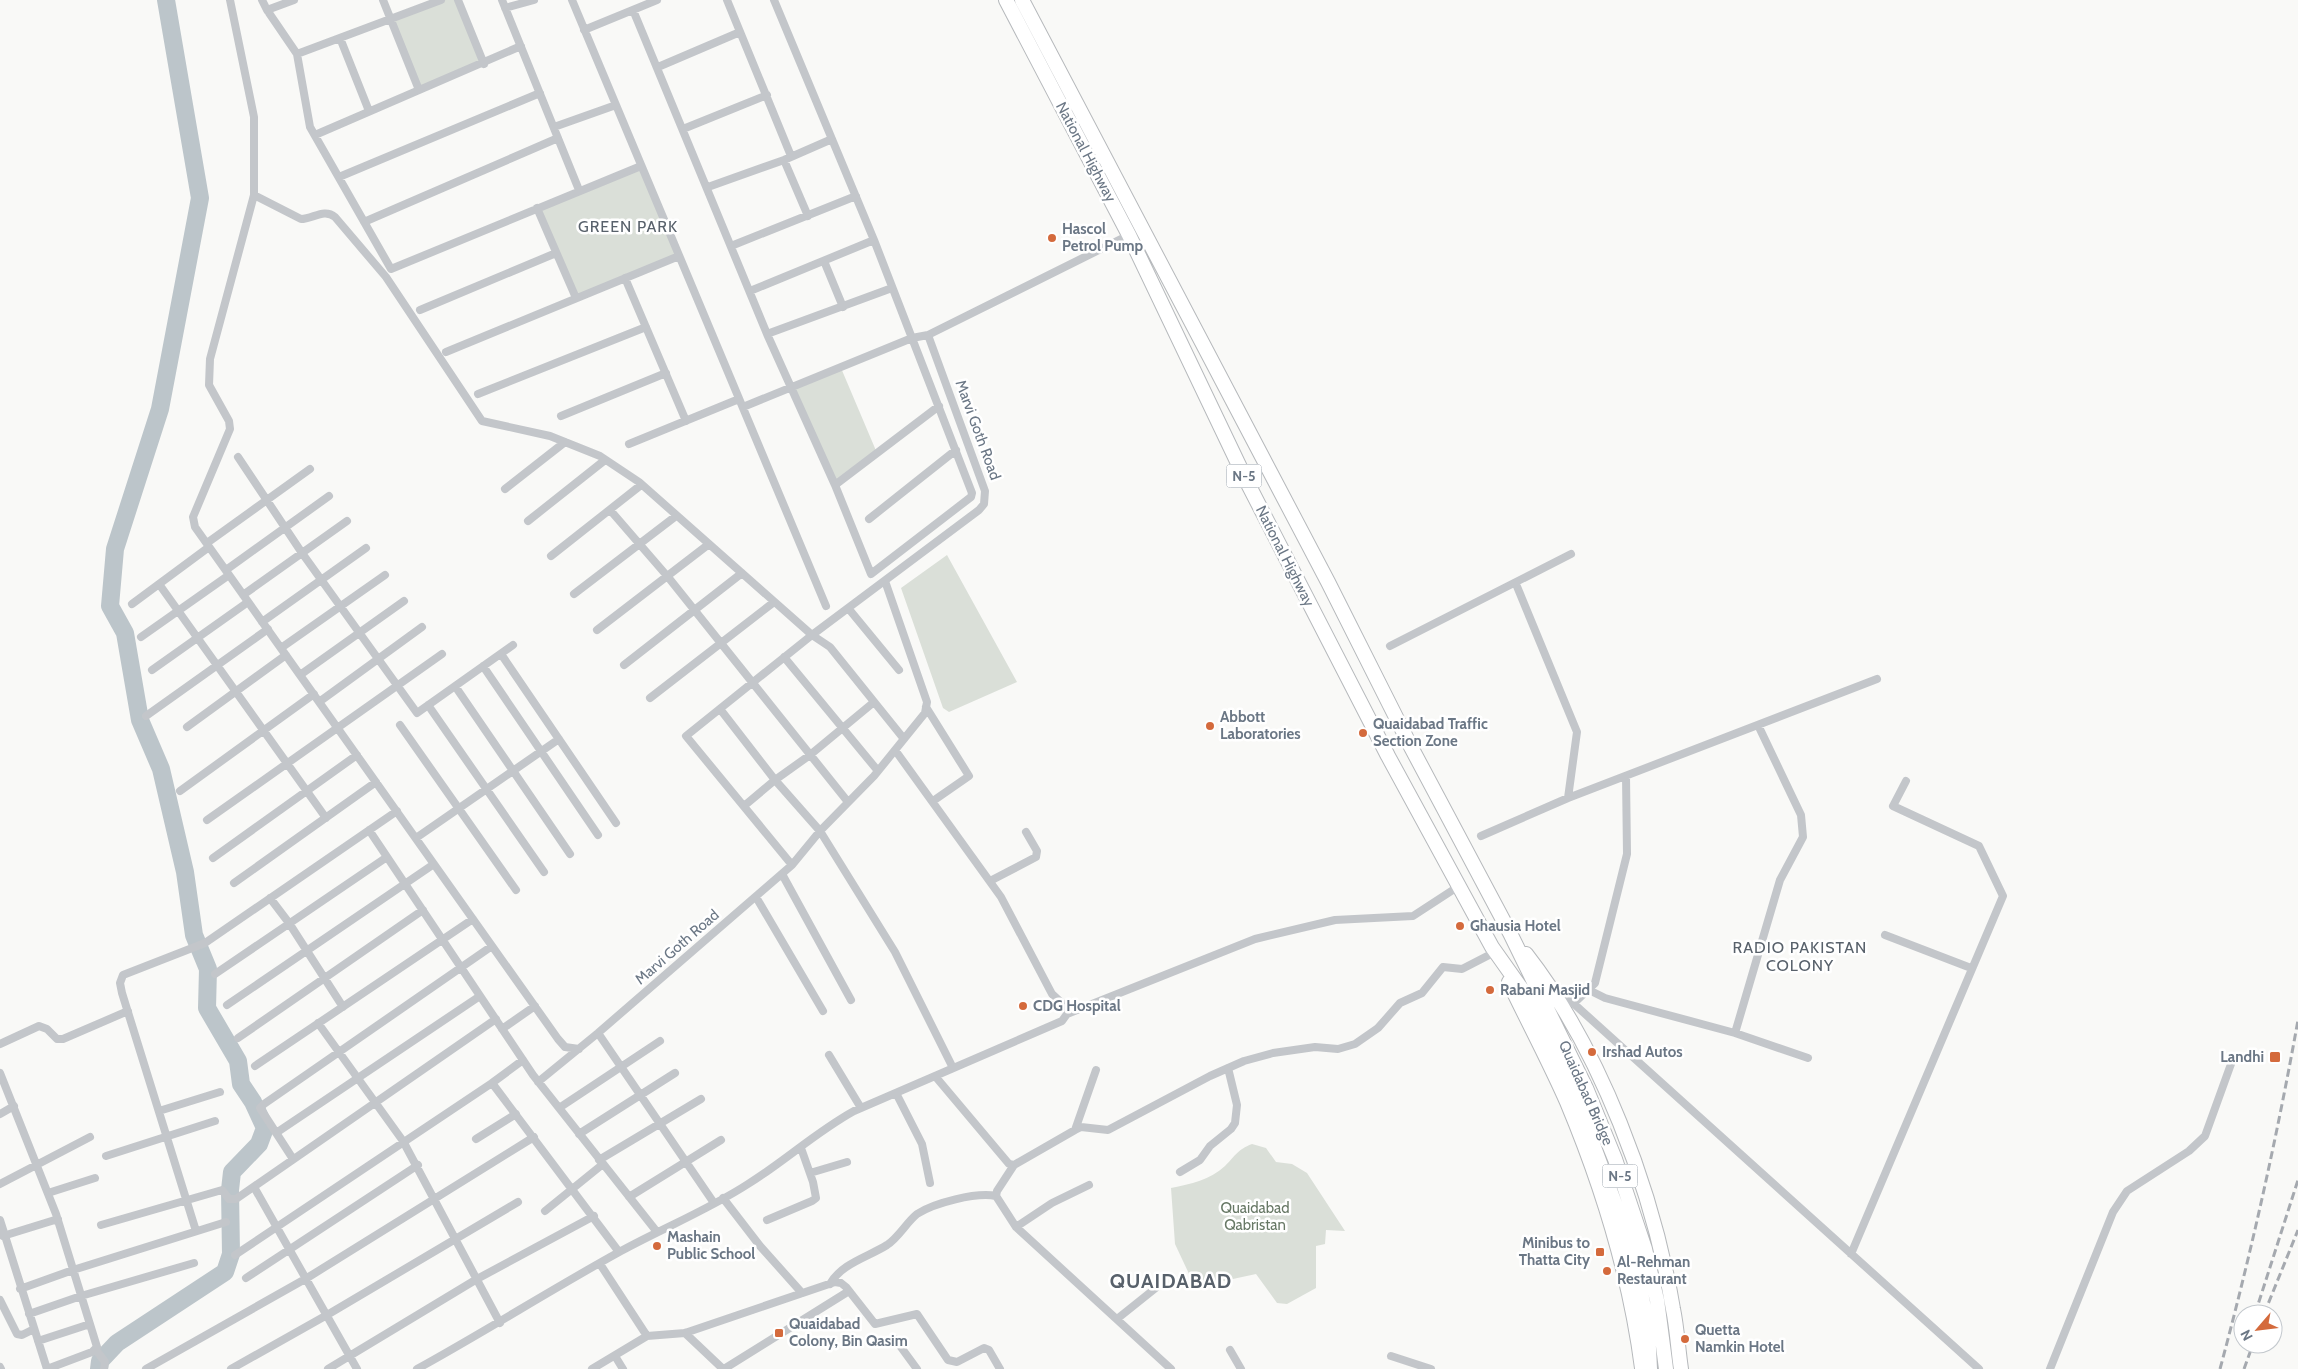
<svg xmlns="http://www.w3.org/2000/svg" width="2298" height="1369" viewBox="0 0 2298 1369" font-family="Cabin,sans-serif">
<style>
.green{fill:#dadfd8}
.lines{fill:none;stroke-linecap:round;stroke-linejoin:round}
.river{stroke:#bcc5ca;stroke-width:18}
.trunk-casing{stroke:#b6b9bc;stroke-width:16}
.minor{stroke:#c3c6ca;stroke-width:8}
.trunk{stroke:#fff;stroke-width:14}
.rail{stroke:#a5a9af;stroke-width:3;stroke-dasharray:8 4;stroke-linecap:butt}
.poi-dot{fill:#d46a3c;stroke:#fff;stroke-width:2}
.labels{text-anchor:middle;dominant-baseline:central;stroke-width:5;stroke-linejoin:round;paint-order:stroke}
.shield{fill:#fff;stroke:#97a0aa;stroke-width:1}
.shield-label{font-size:14px;font-weight:bold;fill:#6b7785}
.street-label{font-size:15px;fill:#6b7785;stroke:#fff}
.poi-label{font-size:15px;font-weight:bold;fill:#6b7785;stroke:#fff;text-anchor:start}
.park-label{font-size:15px;fill:#677865;stroke:#fff}
.neighbourhood-label{font-size:16px;letter-spacing:1px;fill:#58616b;stroke:#fff}
.district-label{font-size:20px;font-weight:bold;letter-spacing:1px;fill:#58616b;stroke:#fff}
</style>
<rect width="100%" height="100%" fill="#f9f9f7"/>
<!-- green -->
<path class="green" d="M441,0H458L484,64L419,90L391,20Z
M641,166L679,256L576,298L537,208Z
M841,368L877,453L835,485L791,388Z
M947,555L1017,682L949,712L943,708L901,588Z
M1252,1144L1266,1148L1276,1162L1292,1164L1307,1173L1345,1231L1326,1230L1325,1244L1316,1246V1288L1287,1304L1277,1303L1256,1274L1205,1285L1199,1273L1190,1276L1175,1244L1171,1188C1191,1184 1210,1180 1225,1166C1236,1155 1237,1150 1252,1144Z"/>
<g class="lines">
<!-- river -->
<path class="river" d="M99,1369L100,1361L117,1343L225,1272L231,1254L230,1190L232,1172L259,1144L265,1128L253,1102L241,1084L238,1061L207,1008L208,969L194,935L185,872L161,769L140,720L125,633L110,606L115,549L160,409L200,198L166,0"/>
<!-- trunk casing -->
<g class="trunk-casing">
<path id="trunk" d="M1006,0L1129,235L1246,480L1388,756L1492,947L1526,995L1575,1096L1623,1225L1636,1267L1648,1328L1650,1369
M1022,0L1328,582L1411,747L1510,933L1586,1088L1615,1159L1645,1249L1657,1300L1666,1369
M1526,954C1600,1049 1653,1190 1673,1309C1677,1328 1678,1349 1681,1369
M1509,982C1528,1022 1549,1061 1567,1102C1603,1188 1630,1276 1642,1368"/>
</g>
<!-- minor -->
<path class="minor" d="M230,0L254,117V195L210,359L209,385L229,421L230,429L193,517L195,527L558,1039L565,1047L579,1049
M262,0L267,10L297,54L310,127L391,269L641,166
M383,0L419,90
M458,0L484,64
M502,0L579,190
M572,0L826,606
M727,0L791,156
M505,8L534,0
M267,10L294,0
M633,10L767,334L835,485L871,574L971,497L972,493L874,240
M584,30L657,0
M340,38L369,111
M297,54L441,0
M658,67L740,32
M554,127L616,105
M683,129L767,95
M315,135L521,46
M784,160L808,216
M339,177L540,93
M708,187L784,160L832,139
M254,195L301,219C313,219 324,208 335,217L386,277L482,421L550,436L600,456L639,482L812,635L830,647L904,739
M537,208L576,298
M364,222L558,138
M731,246L856,196
M824,261L843,307
M625,278L686,421
M750,291L874,240L774,0
M420,310L556,253
M767,334L892,288
M446,352L679,256
M478,394L646,327
M743,407L912,338L928,335
M561,416L666,373
M629,444L739,399
M238,457L302,553L417,713L513,645
M835,485L939,406
M505,489L565,442
M610,510L668,577L848,802
M869,519L956,450
M528,521L605,460
M207,543L310,469
M551,556L641,485
M226,570L329,496
M159,584L326,818
M1516,584L1577,732L1568,798
M574,594L676,516
M243,595L347,521
M132,604L209,547
M848,608L899,670
M262,622L366,548
M597,630L709,544
M141,637L229,575
M1390,646L1571,554
M281,648L385,575
M501,654L616,823
M784,657L878,771
M624,665L742,573
M483,666L598,835
M152,670L248,602
M300,675L404,601
M455,686L570,854
M650,698L774,602
M319,702L422,627
M428,705L544,872
M926,707L969,776L933,801
M720,709L775,780L820,831L895,952L953,1068
M146,716L268,629
M400,725L516,890
M187,727L286,655
M180,791L314,694
M744,806L775,780L810,755L874,702
M207,820L442,654
M369,830L533,1075L657,1232
M1481,836L1568,798L1877,679
M416,838L559,739
M213,858L357,755
M792,865L686,736L812,635L979,510L984,504L985,491L928,335L1129,235
M782,874L851,1000
M990,881L1036,857L1037,851L1026,832
M234,883L376,782
M756,897L823,1011
M270,898L289,923L343,1007
M1885,935L1971,968
M215,974L387,857
M1553,985L1979,1369
M1589,990L1605,998L1735,1033L1808,1058
M1574,1003L1595,983L1627,854L1626,776
M227,1005L434,864
M1067,1014L1255,939L1335,920L1413,916L1459,886
M318,1023L403,1141L500,1323
M502,1029L535,1006
M598,1033L714,1203
M1735,1033L1780,880L1803,837L1801,815L1758,725
M238,1038L423,910
M0,1044L39,1026L47,1029L57,1039H63L128,1011
M829,1055L861,1108
M255,1066L473,919
M0,1073L56,1214L97,1347L92,1352L47,1369
M935,1076L1009,1164L1014,1165L1075,1130L1081,1127L1108,1130L1210,1076L1244,1061L1273,1053L1315,1047L1338,1049L1355,1044L1378,1028L1400,1003L1422,993L1443,967L1462,969L1495,952
M538,1082L598,1033L792,865L820,831L874,776L925,713L927,702L885,581
M492,1083L619,1252
M896,1093L922,1144L930,1183
M559,1108L660,1041
M159,1111L220,1092
M0,1114L14,1106
M1075,1130L1096,1070
M276,1133L480,996
M579,1134L675,1073
M476,1139L516,1114
M106,1156L215,1121
M293,1159L260,1108L264,1104L492,946
M599,1160L701,1099
M1014,1165L997,1191L996,1196L1016,1227L1171,1369
M1180,1172L1200,1160L1210,1146L1231,1129L1235,1123L1237,1105L1228,1068
M810,1173L847,1162
M0,1184L90,1137
M254,1187L357,1369
M48,1193L95,1178
M629,1197L721,1140
M723,1198L760,1246L802,1293
M545,1211L603,1164
M0,1220L47,1369
M767,1220L812,1201L816,1198L813,1182L801,1148
M101,1225L222,1190L229,1199H236L496,1019
M1016,1227L1052,1203L1089,1185
M196,1231L122,993L120,983L123,975L205,943L397,811
M3,1236L58,1219
M1851,1254L2003,896L1979,846L1893,806L1906,781
M235,1255L492,1083L523,1060
M600,1264L647,1336
M246,1278L418,1165
M830,1284C842,1263 868,1257 887,1245C899,1237 906,1223 917,1214C934,1203 976,1192 996,1196
M20,1289L73,1270L226,1222
M0,1300L17,1334L22,1335L34,1329
M29,1314L81,1296L194,1263
M1117,1319L1157,1287
M685,1333L723,1369
M895,1339L917,1369
M38,1341L90,1324
M96,1350L105,1362L104,1369
M1230,1350L1241,1369
M615,1356L623,1369
M1391,1356L1431,1369
M0,1367L1,1369
M146,1369L307,1278L534,1137
M231,1369L327,1315L518,1202
M328,1369L477,1279L594,1216
M417,1369C486,1331 552,1289 621,1251C663,1228 708,1210 748,1184C785,1161 816,1132 854,1111L1062,1021L1067,1014L1065,1006L1052,994L1001,897L895,750
M592,1369L647,1336L685,1333L835,1282L841,1283L846,1287L875,1324L917,1314L948,1360L957,1362L984,1348L989,1350L1000,1369
M724,1369L849,1291
M2050,1369L2113,1212L2127,1191L2189,1151L2205,1136L2231,1064"/>
<!-- trunk -->
<use href="#trunk" class="trunk"/>
<!-- rail -->
<path class="rail" d="M2255,1314L2298,1180
M2264,1314L2298,1230
M2220,1369C2251,1254 2277,1137 2298,1020
M2244,1369L2253,1344"/>
</g>
<!-- markers -->
<g class="poi-dot">
<circle cx="1052" cy="238" r="5"/>
<circle cx="1210" cy="726" r="5"/>
<circle cx="1363" cy="733" r="5"/>
<circle cx="1460" cy="926" r="5"/>
<circle cx="1490" cy="990" r="5"/>
<circle cx="1023" cy="1006" r="5"/>
<circle cx="1592" cy="1052" r="5"/>
<rect x="2269" y="1051" width="12" height="12" rx="2.5"/>
<circle cx="657" cy="1246" r="5"/>
<rect x="1595" y="1247" width="10" height="10" rx="2.5"/>
<circle cx="1607" cy="1271" r="5"/>
<rect x="774" y="1328" width="10" height="10" rx="2.5"/>
<circle cx="1685" cy="1339" r="5"/>
</g>
<g class="labels">
<!-- shield labels -->
<g class="shield">
<rect x="1226.5" y="464.5" width="35" height="23" rx="4"/>
<rect x="1602.5" y="1164.5" width="35" height="23" rx="4"/>
</g>
<g class="shield-label">
<text x="1244" y="476">N-5</text>
<text x="1620" y="1176">N-5</text>
</g>
<!-- street labels -->
<g class="street-label">
<text transform="translate(1086 152) rotate(62)">National Highway</text>
<text transform="translate(978 430) rotate(70)">Marvi Goth Road</text>
<text transform="translate(1285 556) rotate(63)">National Highway</text>
<text transform="translate(677 947) rotate(-41)">Marvi Goth Road</text>
<text transform="translate(1586 1093) rotate(66)">Quaidabad Bridge</text>
</g>
<!-- poi labels -->
<g class="poi-label">
<text x="1062" y="229">Hascol<tspan x="1062" dy="17">Petrol Pump</tspan></text>
<text x="1220" y="717">Abbott<tspan x="1220" dy="17">Laboratories</tspan></text>
<text x="1373" y="724">Quaidabad Traffic<tspan x="1373" dy="17">Section Zone</tspan></text>
<text x="1470" y="926">Ghausia Hotel</text>
<text x="1500" y="990">Rabani Masjid</text>
<text x="1033" y="1006">CDG Hospital</text>
<text x="1602" y="1052">Irshad Autos</text>
<text x="2264" y="1057" text-anchor="end">Landhi</text>
<text x="667" y="1237">Mashain<tspan x="667" dy="17">Public School</tspan></text>
<text x="1590" y="1243" text-anchor="end">Minibus to<tspan x="1590" dy="17">Thatta City</tspan></text>
<text x="1617" y="1262">Al-Rehman<tspan x="1617" dy="17">Restaurant</tspan></text>
<text x="789" y="1324">Quaidabad<tspan x="789" dy="17">Colony, Bin Qasim</tspan></text>
<text x="1695" y="1330">Quetta<tspan x="1695" dy="17">Namkin Hotel</tspan></text>
</g>
<!-- park labels -->
<g class="park-label">
<text x="1255" y="1208">Quaidabad<tspan x="1255" dy="17">Qabristan</tspan></text>
</g>
<!-- neighbourhood labels -->
<g class="neighbourhood-label">
<text x="628" y="226">GREEN PARK</text>
<text x="1800" y="947">RADIO PAKISTAN<tspan x="1800" dy="18">COLONY</tspan></text>
</g>
<!-- district labels -->
<g class="district-label">
<text x="1171" y="1281">QUAIDABAD</text>
</g>
</g>
<!-- north arrow -->
<g transform="translate(2258 1329) rotate(242)"><circle r="24" fill="#ffffff" stroke="#c4c9ce"/>
<path d="M0-4L9 19L0 12L-9 19Z" fill="#d46a3c"/>
<text y="-8" font-size="14" font-weight="bold" text-anchor="middle" fill="#6b7785">N</text>
</g>
</svg>
